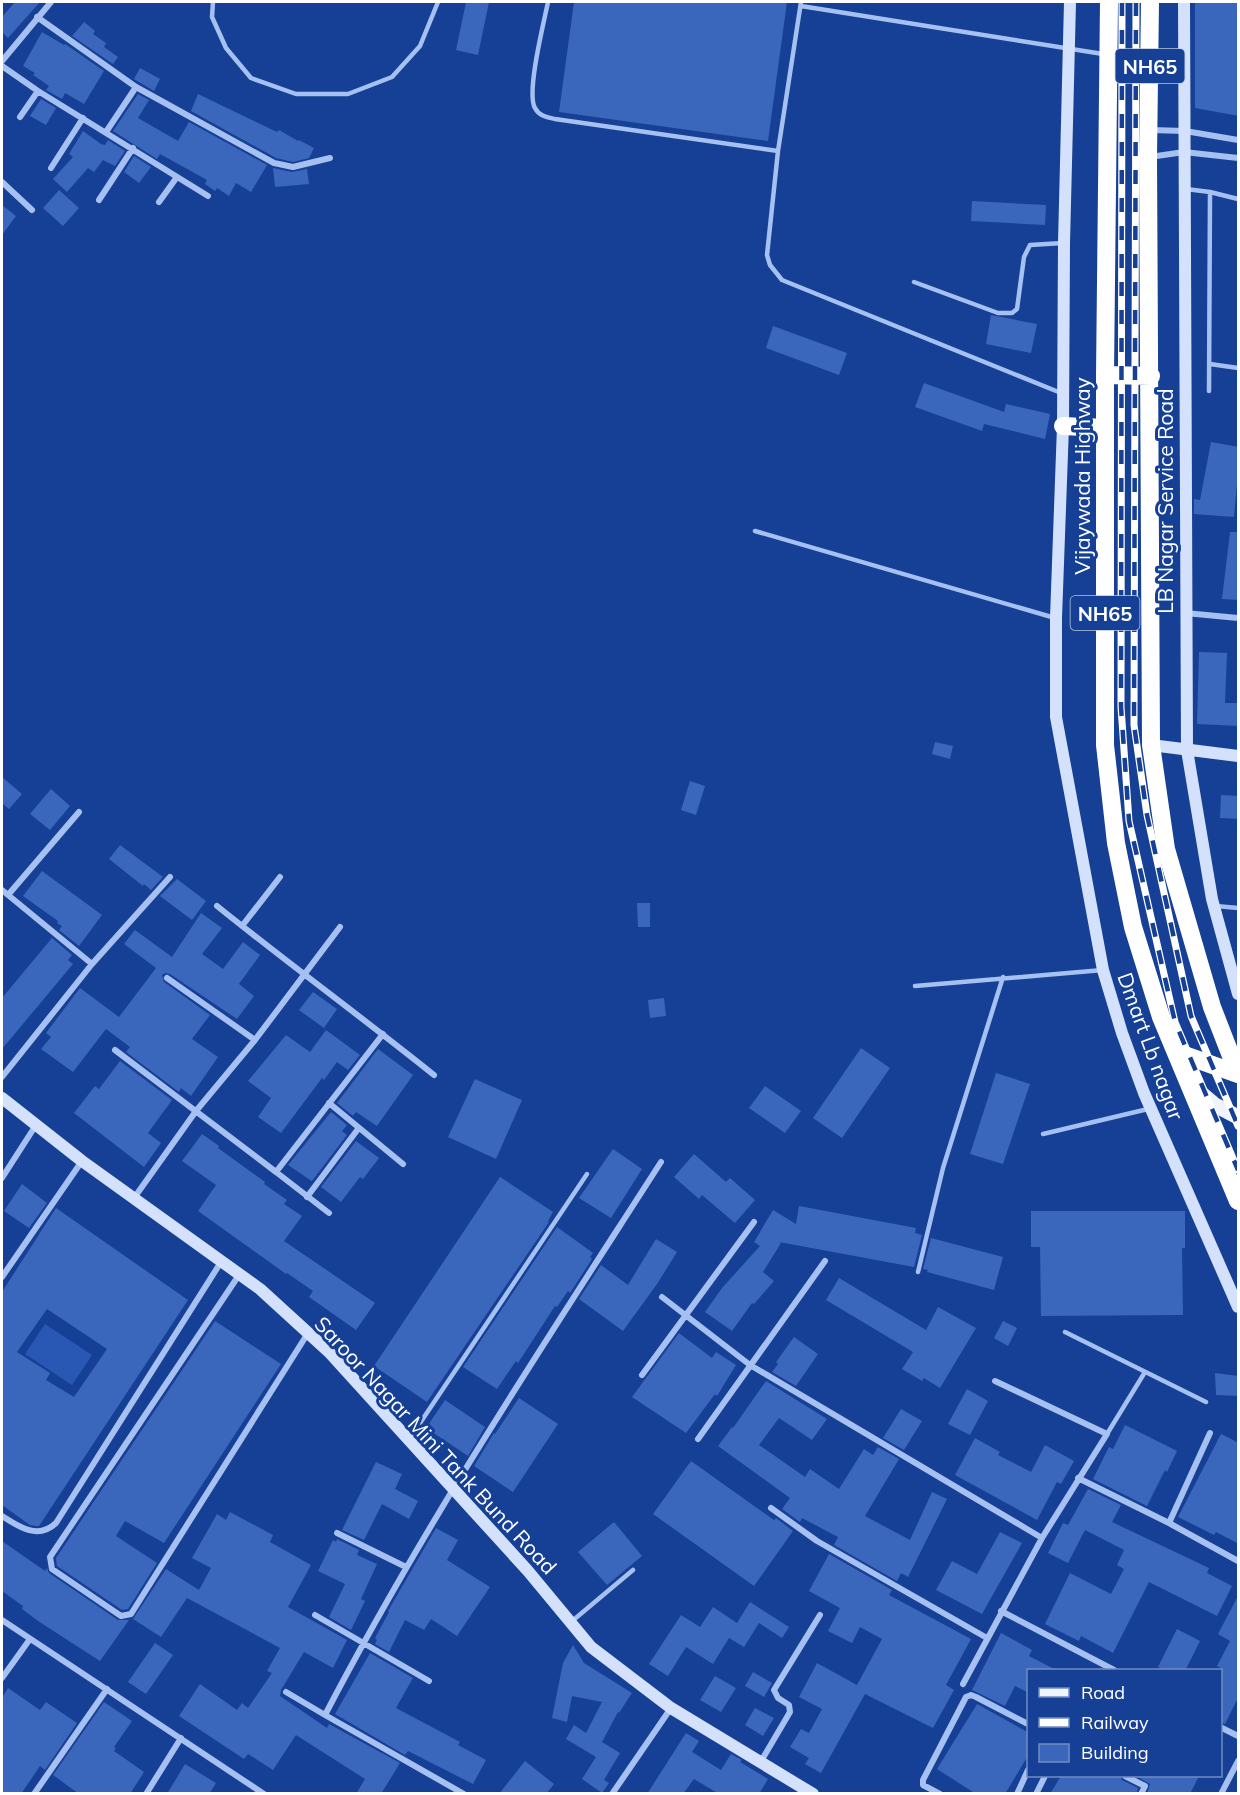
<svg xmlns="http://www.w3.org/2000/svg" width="1240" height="1795" viewBox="0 0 1240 1795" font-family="Mulish,sans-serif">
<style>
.green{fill:#2858b3}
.building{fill:#3a66bb;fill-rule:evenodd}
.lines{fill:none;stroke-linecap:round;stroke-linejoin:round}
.lane{stroke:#a6c0f1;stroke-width:4.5}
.street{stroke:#a6c0f1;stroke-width:6}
.secondary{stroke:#d4e1fc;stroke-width:12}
.primary{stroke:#f0f4ff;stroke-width:15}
.highway{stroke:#fff;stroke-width:18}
.rail-casing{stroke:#fff;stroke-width:7}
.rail{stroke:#154095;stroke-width:4.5;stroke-dasharray:14;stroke-linecap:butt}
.labels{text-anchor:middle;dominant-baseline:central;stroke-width:6;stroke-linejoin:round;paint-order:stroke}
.shield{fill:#154095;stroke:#b9c6df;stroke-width:1.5}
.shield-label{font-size:20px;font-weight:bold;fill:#fff}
.street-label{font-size:21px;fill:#fff;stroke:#154095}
</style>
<rect width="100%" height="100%" fill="#154095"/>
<!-- green -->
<path class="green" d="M45,1324L92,1355L72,1385L25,1354Z"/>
<!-- building -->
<path class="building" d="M15,2H40L8,38L2,32V17Z
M466,2H489L478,55L456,50Z
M574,2H787L768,141L559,112Z
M1195,2H1239V116L1195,108Z
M84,22L95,31L93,34L106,43L104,47L118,57L113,64L72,36Z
M42,32L64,45L65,44L104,71L84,104L65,93L62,99L46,90L49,86L33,75L35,73L23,66Z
M140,68L160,79L154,91L134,79Z
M138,94L149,100L138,118L178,141L189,122L267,165L251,192L236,183L229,196L217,188L215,191L205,184L207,180L160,154L157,159L113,131Z
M198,94L277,132L279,130L298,141L299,140L314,148L309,158L293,162L276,158L191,111Z
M41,99L56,108L46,125L30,116Z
M83,131L101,144L105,145L108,140L125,151L115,166L103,160L94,172L88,168L67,192L53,179L73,157L69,154Z
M134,156L151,167L139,183L124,172Z
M273,168L292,172L307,169L309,184L275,187Z
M59,190L79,208L63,226L43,208Z
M972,201L1046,205L1045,225L971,221Z
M2,205L16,216L2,235Z
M991,315L1037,324L1031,353L986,344Z
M773,326L847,353L839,375L766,348Z
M924,383L1004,412L1006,404L1050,414L1045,439L984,424L982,431L915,407Z
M1211,442L1239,447V483H1237L1234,517L1194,514V499L1200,500Z
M1230,532H1239V600L1222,599Z
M1199,652L1227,653L1225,703H1239V726L1197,724Z
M935,742L953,746L950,759L932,754Z
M2,777L22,794L9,809L2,803Z
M690,781L705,786L696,815L681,810Z
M51,789L70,806L50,830L30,814Z
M1221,795L1239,796V819L1220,818Z
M120,845L163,877L151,890L144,884L143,886L109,859Z
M42,871L102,915L79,946L59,930L62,926L57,923L58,921L23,896Z
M177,879L206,901L192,920L160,896Z
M637,903H650V927H638Z
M201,913L222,928L202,954L223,969L243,942L260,955L239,984L254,996L237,1019L170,974L165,973L162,975L164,982L210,1015L192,1039L218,1057L191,1096L181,1088L179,1092L126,1052L130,1047L106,1029L73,1072L41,1049L51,1037L46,1033L80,988L119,1017L156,968L124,944L135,930L172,957Z
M52,938L72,955L68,960L73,964L2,1049V998Z
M313,992L337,1009L324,1028L299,1010Z
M664,998L666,1016L650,1018L648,1000Z
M326,1030L360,1055L348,1070L337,1062L324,1080L322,1078L281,1133L258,1117L271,1098L248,1081L286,1035L310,1052Z
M861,1048L890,1068L842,1138L813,1118Z
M378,1049L413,1075L377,1126L356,1112L353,1116L337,1103Z
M120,1061L172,1100L148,1133L161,1143L144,1167L74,1113L95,1086L99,1089Z
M996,1073L1030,1084L1003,1164L970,1154Z
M475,1079L522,1100L496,1159L448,1137Z
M765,1086L801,1111L785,1133L749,1108Z
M331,1112L347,1125L342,1131L347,1135L312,1181L310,1180L288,1165Z
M202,1134L219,1146L218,1148L265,1182L264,1184L287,1200L284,1204L302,1216L284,1241L375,1303L356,1330L309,1297L313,1291L287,1273L286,1274L198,1211L216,1185L182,1161Z
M356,1141L379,1158L363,1179L360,1177L341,1202L321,1187Z
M613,1149L642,1169L611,1218L579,1198Z
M694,1154L726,1182L730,1178L755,1200L735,1223L702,1195L699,1199L674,1177Z
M500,1177L553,1212L548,1221L549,1222L427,1402L374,1366Z
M22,1184L47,1203L29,1228L4,1211Z
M799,1206L916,1228L915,1233L922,1235L914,1267L779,1242L781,1243L763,1272L774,1281L754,1304L752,1303L732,1331L705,1312L722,1288L760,1246L754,1242L773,1210L796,1224Z
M56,1208L188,1300L39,1526H36L30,1525L2,1505V1292ZM47,1309L107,1349L74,1397L46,1380L50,1373L17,1352Z
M1031,1211H1185V1248H1182L1183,1315L1041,1316L1040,1247H1031Z
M557,1227L593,1253L590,1257L592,1259L570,1293L568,1291L557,1307L555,1306L518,1363L516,1361L497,1389L463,1367Z
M931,1238L1003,1257L994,1290L927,1272L928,1270L923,1269Z
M656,1239L677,1252L657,1284L623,1331L579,1299L601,1265L628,1285Z
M839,1278L926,1330L938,1307L976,1328L940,1388L924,1378L922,1381L902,1369L913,1352L826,1300Z
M215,1321L281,1364L164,1543L125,1521L116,1536L157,1563L128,1609L122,1610L57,1566L56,1558Z
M1003,1321L1017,1328L1008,1346L994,1338Z
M679,1333L712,1358L716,1352L736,1365L717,1396L715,1394L686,1433L632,1397Z
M794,1337L818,1354L796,1386L772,1372L778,1364L776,1362Z
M1215,1373L1239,1376V1396L1216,1395Z
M766,1381L827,1419L812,1440L779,1418L759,1445L805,1477L810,1469L839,1489L864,1449L873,1455L878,1447L899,1459L865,1516L910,1540L932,1492L947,1499L908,1577L901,1573L897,1581L834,1545L838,1537L802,1518L800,1522L782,1509L790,1498L718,1446L732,1427L733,1428Z
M967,1389L988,1401L970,1435L948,1424Z
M519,1398L558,1424L513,1492L474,1466L494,1433L495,1434Z
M445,1400L485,1427L468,1456L426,1428Z
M901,1409L922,1421L904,1450L883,1438Z
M1125,1425L1177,1451L1167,1472L1165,1470L1147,1506L1093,1479L1109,1447L1113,1449Z
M1221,1434L1239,1443V1544L1216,1532L1214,1535L1178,1517Z
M975,1438L1000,1452L998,1455L1031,1472L1045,1445L1074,1461L1061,1484L1057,1482L1037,1520L955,1475Z
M691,1461L774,1520L776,1518L793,1531L754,1586L653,1514Z
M376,1462L402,1474L395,1489L418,1501L409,1519L382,1504L364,1540L342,1530Z
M1088,1489L1121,1505L1112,1522L1209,1568L1207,1573L1232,1586L1217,1616L1149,1582L1113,1653L1081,1636L1079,1641L1045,1624L1070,1573L1111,1594L1124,1569L1117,1565L1124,1550L1085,1530L1068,1563L1048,1553L1063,1523L1068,1525Z
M230,1512L273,1535L270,1542L311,1565L288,1607L347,1640L333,1668L304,1652L281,1690L280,1696L327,1728L329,1724L400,1763L381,1794H356L365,1779L296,1735L273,1770L248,1754L244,1759L179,1716L200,1684L237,1710L242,1703L248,1708L272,1673L267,1671L280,1648L187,1598L161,1637L133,1619L166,1569L199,1590L211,1568L192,1558L217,1514L226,1520Z
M614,1522L642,1556L607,1585L578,1552Z
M436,1528L458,1540L447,1560L490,1587L457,1636L431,1619L424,1630L405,1620L389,1652L375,1644L377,1640L375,1638L389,1612L388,1611Z
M1000,1532L1022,1543L982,1614L936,1590L952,1561L977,1574Z
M337,1539L359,1550L357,1555L377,1564L361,1599L365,1601L351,1630L329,1617L345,1584L318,1571L333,1540L336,1542Z
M2,1541L45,1571L47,1568L49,1573L118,1620H129L100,1661L38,1621L22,1609L23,1606L2,1591Z
M829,1554L892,1590L889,1595L971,1639L946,1685L954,1690L933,1728L865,1694L821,1773L805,1764L809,1758L790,1747L801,1729L809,1733L822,1709L799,1697L817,1663L857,1685L882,1639L860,1627L852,1643L828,1631L840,1608L809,1591Z
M1239,1594V1696L1225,1724L1221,1722V1668L1217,1666L1230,1641L1218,1634Z
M750,1602L789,1627L782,1638L759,1623L744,1647L729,1638L713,1664L686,1647L668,1676L649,1664L681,1615L700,1627L713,1607L737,1623Z
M1177,1629L1200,1641L1185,1671H1166L1158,1667Z
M1001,1633L1032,1650L1029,1656L1058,1671H1029V1693L1015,1686L1005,1706L972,1690Z
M155,1643L173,1655L146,1694L128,1682Z
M573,1645L584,1663L632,1693L619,1713L618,1712L602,1742L620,1753L604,1780L609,1783L602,1793L582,1779L596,1757L566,1739L574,1725L586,1733L602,1702L572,1696L567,1722L552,1718L563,1663Z
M370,1653L413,1678L396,1708L460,1742L458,1745L486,1760L473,1784L408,1751L405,1755L335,1714Z
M753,1672L772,1683L764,1697L745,1686Z
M715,1676L736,1688L721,1712L700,1700Z
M8,1688L40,1710L46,1702L77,1723L45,1770L40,1766L21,1794H2V1698Z
M104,1702L132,1721L114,1747L116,1748L114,1751L144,1772L130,1794H79L53,1775Z
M977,1704L1029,1733V1754L1005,1794H976L937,1769Z
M755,1708L774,1718L763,1736L745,1725Z
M686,1733L699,1741L692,1752L721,1770L731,1754L742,1760L740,1762L768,1779L759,1794H719L694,1779L683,1794H647Z
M525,1761L554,1784L546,1794H499Z
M185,1764L216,1783L209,1794H167Z
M1061,1776H1120L1122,1780L1138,1788L1136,1794H1050Z
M1136,1776H1199L1190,1794H1147L1150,1784Z"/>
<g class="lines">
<!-- lane -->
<path class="lane" d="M213,2L212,17L226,48L251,78L296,94H348L392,77L420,46L438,2
M548,2C544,22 526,93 535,108C539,116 547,117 555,119L778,151L801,2
M801,6L1103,54
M778,151L767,255L770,265L782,280L1061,393
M1186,189L1210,192
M914,282L998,313H1012L1017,309L1024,257L1030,245L1063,243
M1210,364L1238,368
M1209,391L1210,192L1238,199
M755,531L1055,618
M1216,906L1238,908
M915,986L1103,970
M1043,1134L1148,1109
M918,1272L943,1168L1003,977
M1065,1332L1206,1402
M1107,1434L1145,1372
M410,1438L587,1174
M571,1622L633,1570"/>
<!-- street -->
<path class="street" d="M37,17L136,87L274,163L293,167L330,158
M2,61L51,2
M2,66L38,91L208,196
M20,117L38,91
M1150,130L1185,131L1238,140
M106,132L136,87
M1150,157L1184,152L1238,158
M51,168L83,118
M2,182L32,210
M99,200L133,148
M159,202L177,177
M1185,613L1238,618
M2,890L92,964
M8,895L79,812
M217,906C289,964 363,1018 434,1075
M242,926L280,877
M167,978L255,1040
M115,1050L276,1172L383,1034
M2,1077L92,964L170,877
M329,1103L403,1164
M276,1172L329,1213
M2,1178L36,1125
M307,1197L358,1129
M134,1198L196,1111L255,1040L340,927
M239,1275L50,1557L52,1569L121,1616L131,1614L308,1333
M2,1277L82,1161
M662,1297L750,1365L1042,1538
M642,1375L754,1222
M698,1439L825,1261
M1078,1478L1169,1523L1238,1561
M771,1508L817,1541L987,1638
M2,1516C19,1527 38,1540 56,1523L221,1262
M1169,1523L1210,1433
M337,1533L406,1567
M1001,1611L1114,1670
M315,1615L429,1681
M2,1620L264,1794
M2,1678L30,1639
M963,1684L1042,1538L1107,1434L995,1381
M286,1692L325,1715
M1220,1727L1238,1736
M760,1763L790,1712L789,1705L778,1698L774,1690L820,1615
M1125,1776L1145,1786L1141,1794
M34,1794L107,1689
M146,1794L181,1738
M464,1794L325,1715C425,1523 544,1344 661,1162
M612,1794L671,1708
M940,1794L923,1785V1780L966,1697L971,1695L976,1697L1028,1724
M1017,1794L1028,1770
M1036,1794L1045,1776
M1221,1794L1238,1761"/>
<!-- secondary -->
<path class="secondary" d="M1070,2L1064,243L1063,426L1056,618V717L1103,970L1122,1033L1144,1093L1238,1307
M1184,2L1187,750L1212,899L1238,994
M1151,745L1238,756
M2,1098L82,1161L260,1289L329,1352L528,1571L591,1647L671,1708L813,1794"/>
<!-- primary -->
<path class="primary" d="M1189,1083L1215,1105L1238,1117"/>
<!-- highway -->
<path class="highway" d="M1109,2L1105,375V745L1116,843L1133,927L1161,1017L1238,1201
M1150,2L1148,157L1151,745L1166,849L1212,1007L1238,1074
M1105,375L1151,376
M1063,426L1104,428
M1176,1052L1238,1074"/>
<!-- rail casing -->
<g class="rail-casing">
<path id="rail" d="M1122,2L1121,707L1129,821L1175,1022L1238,1170
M1136,2L1134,725L1147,815L1191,1016L1238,1126"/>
</g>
<!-- rail -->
<use href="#rail" class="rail"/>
</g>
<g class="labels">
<!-- shield labels -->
<g class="shield">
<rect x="1115.5" y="49" width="69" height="34" rx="4.5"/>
<rect x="1070.5" y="596" width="69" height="34" rx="4.5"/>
</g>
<g class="shield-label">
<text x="1150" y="66">NH65</text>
<text x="1105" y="613">NH65</text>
</g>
<!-- street labels -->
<g class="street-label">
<text transform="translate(1082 476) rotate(-90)">Vijaywada Highway</text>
<text transform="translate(1165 501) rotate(-90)">LB Nagar Service Road</text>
<text transform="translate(1151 1046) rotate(70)">Dmart Lb nagar</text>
<text transform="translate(436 1445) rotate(47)">Saroor Nagar Mini Tank Bund Road</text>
</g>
</g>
<!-- border -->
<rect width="1240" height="1795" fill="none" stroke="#ffffff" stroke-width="6"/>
<!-- legend -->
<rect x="1027" y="1669" width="195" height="108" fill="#154095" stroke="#738cbf" stroke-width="1.5"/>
<rect x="1039" y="1688" width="30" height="9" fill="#f0f4ff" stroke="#738cbf" stroke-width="1.5"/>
<text x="1081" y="1699" font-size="18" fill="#ffffff">Road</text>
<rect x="1039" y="1718" width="30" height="9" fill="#ffffff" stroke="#738cbf" stroke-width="1.5"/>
<text x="1081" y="1729" font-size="18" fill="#ffffff">Railway</text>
<rect x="1039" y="1744" width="30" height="18" fill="#3a66bb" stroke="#738cbf" stroke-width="1.5"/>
<text x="1081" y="1759" font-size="18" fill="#ffffff">Building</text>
</svg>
